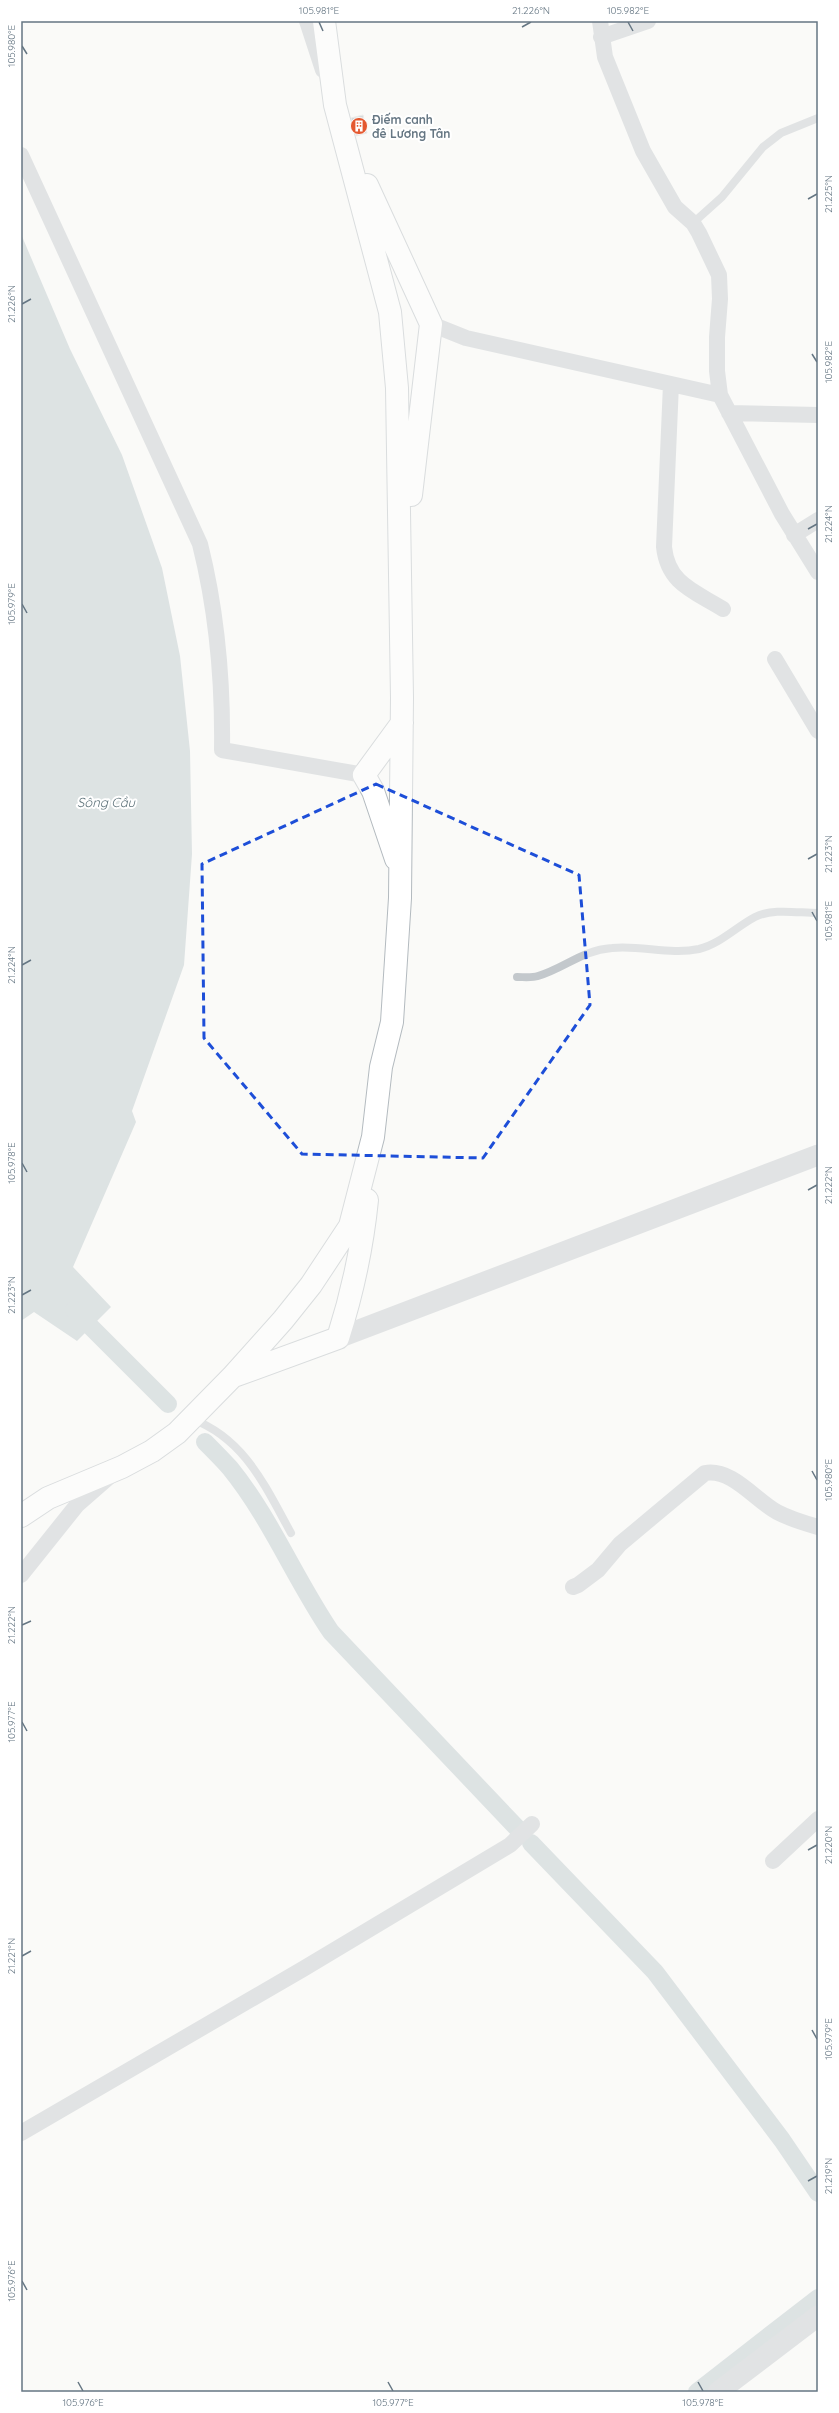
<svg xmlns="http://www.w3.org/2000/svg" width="839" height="2413" viewBox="0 0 839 2413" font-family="Quicksand,sans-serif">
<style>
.water{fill:#bbc7cb}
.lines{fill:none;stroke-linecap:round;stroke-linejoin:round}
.canal{stroke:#bbc7cb;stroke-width:18}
.building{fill:#aab3b9;stroke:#dcdcda}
.secondary-casing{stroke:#b3babf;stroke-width:24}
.service{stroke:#c3c8cc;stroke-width:8}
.minor{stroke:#c3c8cc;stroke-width:16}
.tertiary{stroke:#c3c8cc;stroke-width:21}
.secondary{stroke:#fff;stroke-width:22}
.marked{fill:none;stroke:#1d4ed8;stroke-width:3;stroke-dasharray:8 5;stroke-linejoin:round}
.ticks{fill:none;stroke:#657683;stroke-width:1.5}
.labels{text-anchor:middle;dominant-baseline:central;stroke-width:4;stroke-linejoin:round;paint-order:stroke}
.poi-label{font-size:12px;font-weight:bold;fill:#657683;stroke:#fff;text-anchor:start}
.water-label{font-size:13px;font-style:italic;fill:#60757c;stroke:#fff}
.neatline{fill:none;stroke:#657683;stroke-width:1.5}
.ticks-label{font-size:10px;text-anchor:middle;fill:#657683}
</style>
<rect width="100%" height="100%" fill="#fafaf8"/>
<!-- water -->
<path class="water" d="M21,234L70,349L122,455L162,568L180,656L190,751L192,854L184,965L132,1111L136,1122L73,1267L111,1307L77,1341L34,1312L21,1321Z"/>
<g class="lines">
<!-- canal -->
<path class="canal" d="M74,1310L168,1404
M205,1442C213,1450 222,1459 230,1468C270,1517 295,1579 331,1632L517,1828
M531,1843L655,1972L782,2140L818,2193
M697,2392L818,2298"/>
</g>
<!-- building -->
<path class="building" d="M363,115L367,133L356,136L351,118Z"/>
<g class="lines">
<!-- secondary casing -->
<g class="secondary-casing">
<path id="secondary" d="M367,185L431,324L411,495
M396,859L373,791L364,775L402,723
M234,1376L338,1338C353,1291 362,1250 367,1200
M21,1516L48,1498L122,1467L152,1451L177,1433L232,1377L283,1320L311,1285L350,1226L373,1137L381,1067L392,1022L400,898L402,698L397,388L390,312L335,105L324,21"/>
</g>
<!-- service -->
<path class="service" d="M693,223L722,197L763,147L781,133L818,118
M517,977C524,977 532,978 538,976C565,968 582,950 612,948C641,945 670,955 699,949C720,944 736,927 755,917C773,908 798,913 818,913
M192,1419C245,1439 265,1486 291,1533"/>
<!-- minor -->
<path class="minor" d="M307,21L323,70
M600,21L605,57L643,151L675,207L693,223L699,233L719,275L720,299L717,337V371L720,395L782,514L818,572
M601,37L648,21
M21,155L200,544C217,612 223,680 222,750L364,775
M431,324L466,338L720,395
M671,384L664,547C668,584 694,591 723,609
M729,413L818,415
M794,535L818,520
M775,659L818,731
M21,1575L77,1505L109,1477
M573,1587L578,1585L598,1570L620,1544L705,1473C732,1468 755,1500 777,1512C790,1519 804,1523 818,1527
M773,1861L818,1819
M21,2133L303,1969L510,1845L532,1824"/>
<!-- tertiary -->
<path class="tertiary" d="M338,1338L818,1155
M718,2392L818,2316"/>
<!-- secondary -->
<use href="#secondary" class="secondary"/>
</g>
<!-- marked area -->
<path d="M0 0H839V2413H0ZM376,784L579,875L590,1005L483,1158L302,1154L204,1038L202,864Z" fill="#fafaf8" fill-opacity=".55" fill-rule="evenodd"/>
<path class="marked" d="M376,784L579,875L590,1005L483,1158L302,1154L204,1038L202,864Z"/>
<!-- ticks -->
<path class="ticks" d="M319,22L323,31M628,22L633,31M522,27L531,22M22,46L27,54M808,199L817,194M22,304L31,299M812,354L817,362M808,529L817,524M22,604L27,613M808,859L817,854M812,912L817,921M22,965L31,960M22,1163L27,1172M808,1190L817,1185M22,1295L31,1290M812,1471L817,1480M22,1625L31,1621M22,1722L27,1731M808,1850L817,1845M22,1956L31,1951M812,2030L817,2039M808,2181L817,2176M22,2281L27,2290M78,2382L83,2391M388,2382L393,2391M698,2382L703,2391"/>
<!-- icons -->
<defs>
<g id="building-disc" transform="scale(0.9)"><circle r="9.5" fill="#e4572e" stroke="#fff"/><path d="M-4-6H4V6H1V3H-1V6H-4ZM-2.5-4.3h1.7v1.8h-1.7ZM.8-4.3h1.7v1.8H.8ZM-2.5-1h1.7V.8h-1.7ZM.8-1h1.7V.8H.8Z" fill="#fff"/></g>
</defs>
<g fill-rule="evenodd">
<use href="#building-disc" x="359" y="126"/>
</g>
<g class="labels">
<!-- poi labels -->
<g class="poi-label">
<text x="372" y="119">Điếm canh<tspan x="372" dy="14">đê Lương Tân</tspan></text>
</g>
<!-- water labels -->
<g class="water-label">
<text x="106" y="802">Sông Cầu</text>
</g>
</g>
<!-- border -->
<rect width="839" height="2413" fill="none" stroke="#ffffff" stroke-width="44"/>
<rect x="22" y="22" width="795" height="2369" class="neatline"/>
<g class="ticks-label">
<text x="319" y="14">105.981°E</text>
<text x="531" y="14">21.226°N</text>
<text x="628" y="14">105.982°E</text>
<text transform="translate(11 46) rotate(-90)" y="4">105.980°E</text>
<text transform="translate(828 194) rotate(-90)" y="4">21.225°N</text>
<text transform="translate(11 304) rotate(-90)" y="4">21.226°N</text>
<text transform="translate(828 362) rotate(-90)" y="4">105.982°E</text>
<text transform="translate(828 524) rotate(-90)" y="4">21.224°N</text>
<text transform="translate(11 604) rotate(-90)" y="4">105.979°E</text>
<text transform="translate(828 854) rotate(-90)" y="4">21.223°N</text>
<text transform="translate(828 921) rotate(-90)" y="4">105.981°E</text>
<text transform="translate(11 965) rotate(-90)" y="4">21.224°N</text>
<text transform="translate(11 1163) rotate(-90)" y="4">105.978°E</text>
<text transform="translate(828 1185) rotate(-90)" y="4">21.222°N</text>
<text transform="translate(11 1295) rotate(-90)" y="4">21.223°N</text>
<text transform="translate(828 1480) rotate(-90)" y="4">105.980°E</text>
<text transform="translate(11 1625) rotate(-90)" y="4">21.222°N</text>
<text transform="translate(11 1722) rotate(-90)" y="4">105.977°E</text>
<text transform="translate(828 1845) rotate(-90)" y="4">21.220°N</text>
<text transform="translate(11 1956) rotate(-90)" y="4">21.221°N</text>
<text transform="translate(828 2039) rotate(-90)" y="4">105.979°E</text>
<text transform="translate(828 2176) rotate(-90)" y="4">21.219°N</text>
<text transform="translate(11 2281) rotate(-90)" y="4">105.976°E</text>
<text x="83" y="2406">105.976°E</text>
<text x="393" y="2406">105.977°E</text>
<text x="703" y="2406">105.978°E</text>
</g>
</svg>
